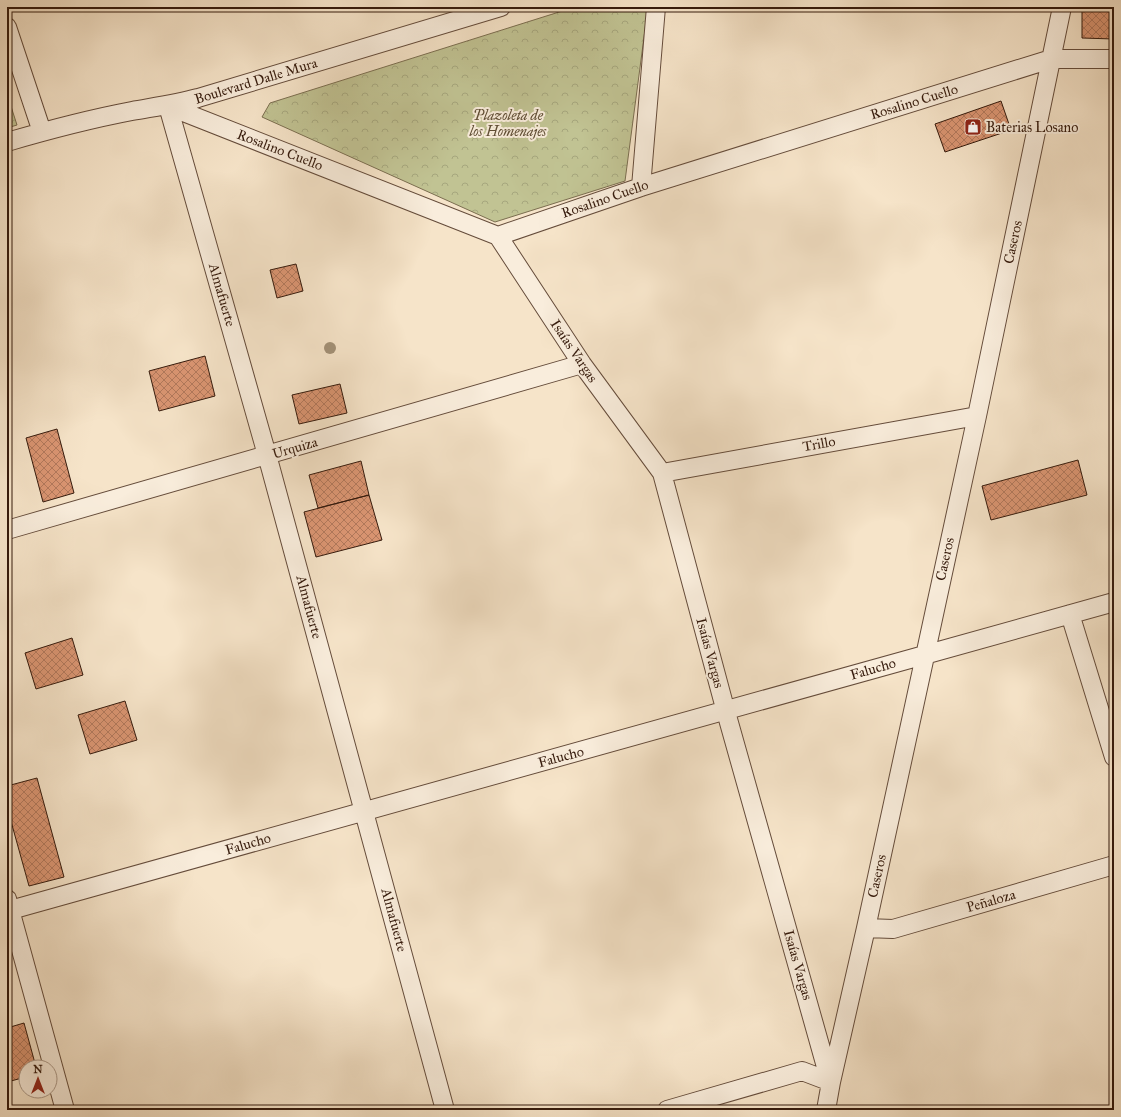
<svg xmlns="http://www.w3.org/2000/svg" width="1121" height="1117" viewBox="0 0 1121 1117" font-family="'IM FELL Great Primer',serif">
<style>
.forest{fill:url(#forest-crowns);stroke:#7b6e50}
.building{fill:url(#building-cross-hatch);stroke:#351a0c}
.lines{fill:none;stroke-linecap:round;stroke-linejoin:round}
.minor-casing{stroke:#654c3b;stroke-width:20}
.minor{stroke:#f9eddc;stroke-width:18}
.tree{fill:#a39177}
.labels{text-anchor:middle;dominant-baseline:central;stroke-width:4;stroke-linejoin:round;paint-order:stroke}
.street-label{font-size:14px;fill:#351a0c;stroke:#f9eddc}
.park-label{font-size:14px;font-style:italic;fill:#5f4d34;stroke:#f9eddc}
.poi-label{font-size:14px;fill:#351a0c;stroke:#f9eddc;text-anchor:start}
</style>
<defs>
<pattern id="forest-crowns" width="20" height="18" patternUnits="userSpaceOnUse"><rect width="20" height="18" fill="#c1c393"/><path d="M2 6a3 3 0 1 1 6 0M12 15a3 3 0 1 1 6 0" fill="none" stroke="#a6a77e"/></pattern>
<pattern id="building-cross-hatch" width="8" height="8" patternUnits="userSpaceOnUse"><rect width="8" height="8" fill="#da9572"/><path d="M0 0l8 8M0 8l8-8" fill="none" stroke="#b2795c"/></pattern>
</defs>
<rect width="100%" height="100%" fill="#f6e4c9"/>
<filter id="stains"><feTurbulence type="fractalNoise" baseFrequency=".005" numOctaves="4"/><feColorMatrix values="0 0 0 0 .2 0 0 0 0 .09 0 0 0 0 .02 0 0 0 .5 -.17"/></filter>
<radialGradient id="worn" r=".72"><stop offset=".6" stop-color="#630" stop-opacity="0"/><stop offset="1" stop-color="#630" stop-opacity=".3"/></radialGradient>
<!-- forest -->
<path class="forest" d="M575,7H648L625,181L495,222L262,117L270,103Z
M7,94L17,125L7,128Z"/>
<!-- building -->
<path class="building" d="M1082,7H1114V39L1082,38Z
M1001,101L1011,130L945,152L935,124Z
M296,264L303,291L277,298L270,270Z
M205,356L215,396L159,411L149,371Z
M340,384L347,413L299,424L292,395Z
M57,429L74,493L43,502L26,438Z
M1078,460L1087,495L991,520L982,486Z
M361,461L369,495L318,508L309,475Z
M369,495L382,540L316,557L304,512Z
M72,638L83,675L36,689L25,653Z
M125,701L137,740L90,754L78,715Z
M37,778L64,877L29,886L7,807V786Z
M24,1023L36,1067H26V1077L7,1082V1028Z"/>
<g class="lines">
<!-- minor casing -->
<g class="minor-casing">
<path id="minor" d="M7,27L42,132
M168,106L267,455L445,1110
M168,106L498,236L641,187L1051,59H1114
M7,142C48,130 90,119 132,111C154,107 176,104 198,98L501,7
M641,187L656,7
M498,236L582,364L662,473L726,712L830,1081
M662,473L977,416
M7,530L582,364
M1070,614L1114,757
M7,899L65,1110
M7,911L1114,602
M866,928L893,929L1114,865
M667,1110L802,1071L831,1082
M826,1110L831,1082L866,928L977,416L1062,7"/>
</g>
<!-- minor -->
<use href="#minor" class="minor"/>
</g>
<!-- trees -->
<circle class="tree" cx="330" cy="348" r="6"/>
<!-- icons -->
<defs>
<g id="shop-square" transform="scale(0.9)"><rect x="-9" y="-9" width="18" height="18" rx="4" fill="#8f2418" stroke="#f9eddc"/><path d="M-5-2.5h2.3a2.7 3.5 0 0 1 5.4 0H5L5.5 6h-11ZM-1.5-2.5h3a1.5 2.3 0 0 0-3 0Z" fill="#fff"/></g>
</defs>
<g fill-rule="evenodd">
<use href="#shop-square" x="973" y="127"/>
</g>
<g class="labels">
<!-- street labels -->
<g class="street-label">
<text transform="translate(256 81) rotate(-17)">Boulevard Dalle Mura</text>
<text transform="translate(914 102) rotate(-17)">Rosalino Cuello</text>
<text transform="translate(280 150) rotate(21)">Rosalino Cuello</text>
<text transform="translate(605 199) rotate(-19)">Rosalino Cuello</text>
<text transform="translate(1013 242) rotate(-78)">Caseros</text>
<text transform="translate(222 295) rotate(74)">Almafuerte</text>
<text transform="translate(574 351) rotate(56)">Isaías Vargas</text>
<text transform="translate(819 444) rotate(-10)">Trillo</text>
<text transform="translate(295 448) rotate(-16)">Urquiza</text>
<text transform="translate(945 559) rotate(-78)">Caseros</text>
<text transform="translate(309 607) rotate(75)">Almafuerte</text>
<text transform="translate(710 653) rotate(75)">Isaías Vargas</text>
<text transform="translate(873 669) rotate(-16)">Falucho</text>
<text transform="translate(561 757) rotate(-15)">Falucho</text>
<text transform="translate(248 844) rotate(-16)">Falucho</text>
<text transform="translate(877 876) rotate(-78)">Caseros</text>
<text transform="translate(991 901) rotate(-16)">Peñaloza</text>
<text transform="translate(394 920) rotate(75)">Almafuerte</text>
<text transform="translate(798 965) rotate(74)">Isaías Vargas</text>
</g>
<!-- park labels -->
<g class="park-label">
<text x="508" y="115">Plazoleta de<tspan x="508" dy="16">los Homenajes</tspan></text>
</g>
<!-- poi labels -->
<g class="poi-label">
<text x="986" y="127">Baterias Losano</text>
</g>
</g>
<!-- margin -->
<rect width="1121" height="1117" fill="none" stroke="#f6e4c9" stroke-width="24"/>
<rect x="8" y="8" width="1105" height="1101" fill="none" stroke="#351a0c" stroke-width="2"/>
<rect x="12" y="12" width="1097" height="1093" fill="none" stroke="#351a0c"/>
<!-- north arrow -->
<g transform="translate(38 1079)"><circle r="19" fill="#f9eddc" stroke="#ab9989"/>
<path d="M0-3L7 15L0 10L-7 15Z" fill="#8f2418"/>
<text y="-6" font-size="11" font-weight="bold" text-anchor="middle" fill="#351a0c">N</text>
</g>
<rect width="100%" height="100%" filter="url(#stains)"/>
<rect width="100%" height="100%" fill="url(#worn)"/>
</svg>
